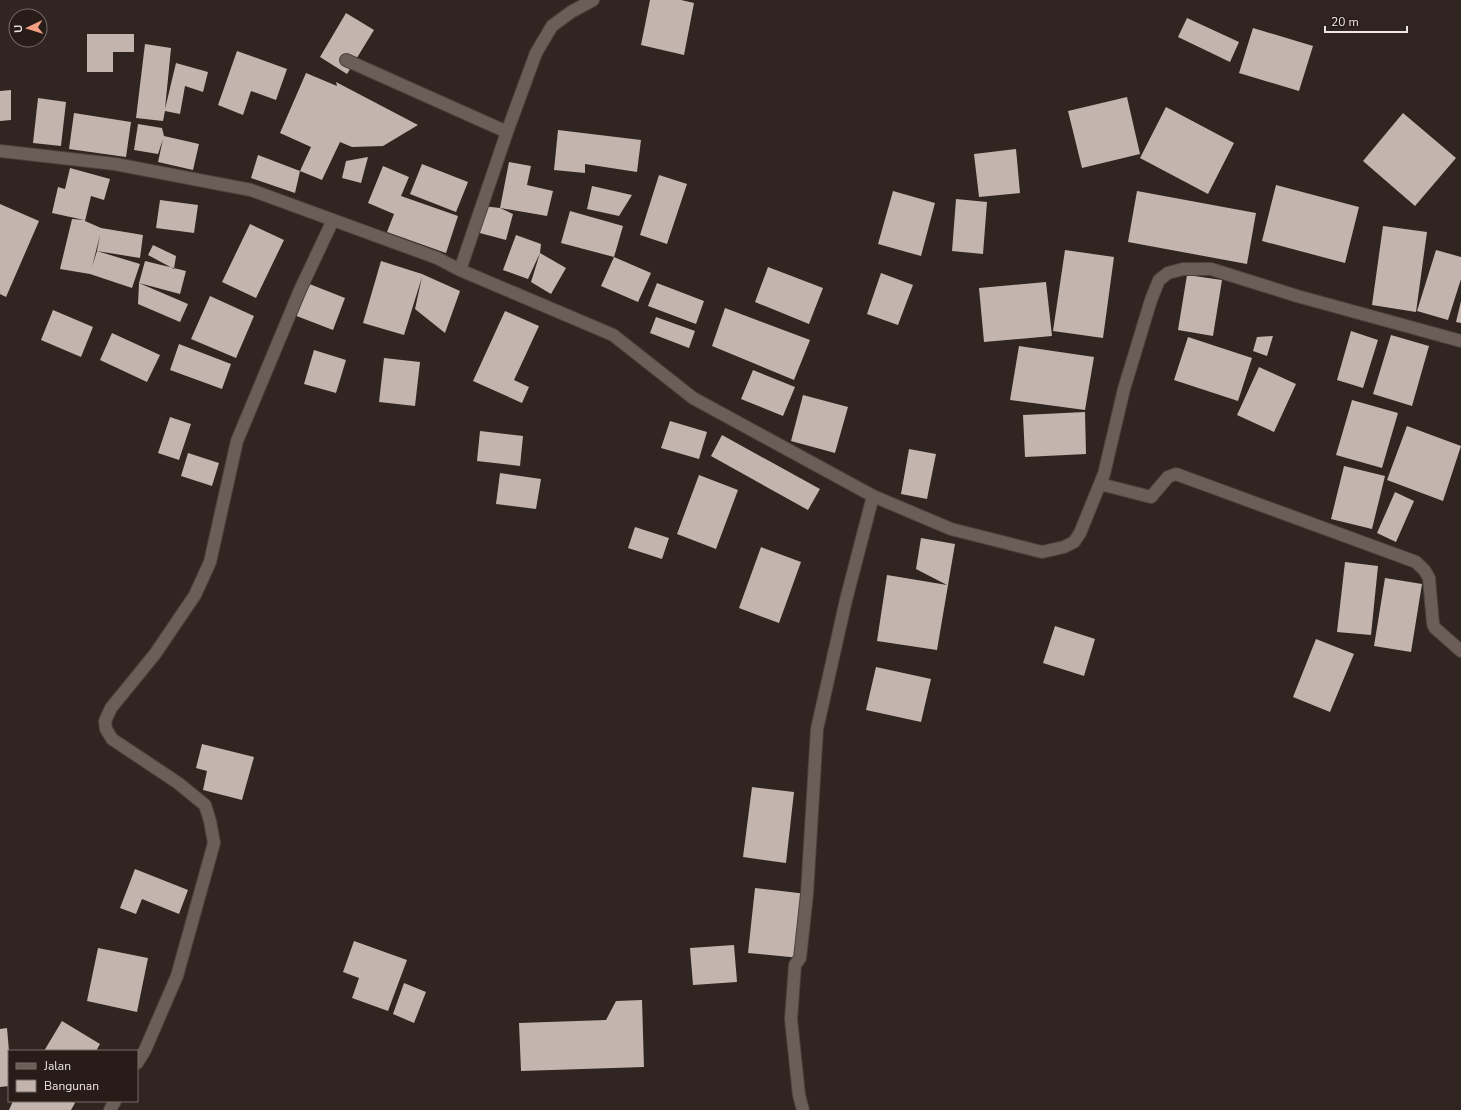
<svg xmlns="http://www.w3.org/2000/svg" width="1461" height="1110" viewBox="0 0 1461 1110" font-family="'Nunito Sans',sans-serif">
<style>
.building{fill:#c3b4ae;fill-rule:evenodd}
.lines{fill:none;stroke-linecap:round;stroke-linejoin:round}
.minor-casing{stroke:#4b423e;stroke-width:14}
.minor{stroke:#6b5e59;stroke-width:12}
</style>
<rect width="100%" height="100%" fill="#312521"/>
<!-- building -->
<path class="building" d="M650,0H681L694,3L684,55L641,45Z
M346,13L374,30L347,74L320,57Z
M1187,18L1239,42L1230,62L1178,37Z
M1253,28L1313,46L1299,91L1239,73Z
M87,34H134V52H113V72H87Z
M145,44L171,48L165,109L176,63L208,72L203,92L185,86L180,114L165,111L163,121L136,118Z
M237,51L287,69L276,100L251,91L243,115L218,105Z
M306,73L337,86L336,82L418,125L383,146L352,147L340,142L322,180L300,171L311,147L280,133Z
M11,90V120L0,121V91Z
M1127,97L1140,154L1082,168L1068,111Z
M38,98L66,102L61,146L33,143Z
M1166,107L1234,143L1208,194L1140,158Z
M74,113L131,122L126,157L69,149Z
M1403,113L1456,158L1415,206L1363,161Z
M138,124L162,128L164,136L199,144L193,170L158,162L163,139L158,154L134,150Z
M558,130L641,140L637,172L585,164V173L554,170Z
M1016,149L1020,193L979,197L974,154Z
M258,155L300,171L295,193L251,178Z
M368,157L361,183L342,178L346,161Z
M509,162L531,166L527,185L553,191L547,216L500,208L513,214L506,240L476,232L482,206L500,208Z
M422,164L468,182L456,212L410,194Z
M383,166L409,177L401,196L458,216L446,253L387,232L394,214L368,203Z
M70,168L110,179L104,200L91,196L85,221L101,228L143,235L140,258L97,251L140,264L132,288L90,274L60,269L72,219L84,220L52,213L58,187L65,189ZM100,235L97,251L92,267Z
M659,175L687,184L667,244L640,235Z
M1276,185L1359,207L1345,263L1262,241Z
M592,186L632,195L619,216L587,209Z
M893,191L935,203L921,256L878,244Z
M1137,191L1256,213L1247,264L1128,242Z
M956,199L987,202L983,254L952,251Z
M160,200L198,205L194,233L156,228Z
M0,204L39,221L6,297L0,294Z
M570,211L623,226L614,257L561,243Z
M250,224L284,240L256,298L222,282Z
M1383,226L1427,232L1416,312L1372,305Z
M516,235L541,244L540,253L528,279L503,270Z
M153,245L176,256L174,269L148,255Z
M1065,250L1114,257L1103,338L1053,331Z
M1436,250L1461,257V279L1448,320L1417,311Z
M540,253L566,268L551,294L531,282Z
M614,257L651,273L638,302L601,286Z
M145,261L186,271L180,294L139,283Z
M381,261L422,274L460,291L445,333L415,309L422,277L404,335L363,323Z
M768,267L823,288L809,324L755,302Z
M881,273L913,285L898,325L867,314Z
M1187,275L1222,280L1213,336L1178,330Z
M1046,282L1052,336L984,342L979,288Z
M139,283L188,304L180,322L138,304Z
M307,283L345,298L333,330L294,315Z
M657,283L704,301L696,324L648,306Z
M210,296L254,316L236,358L191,339Z
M1461,301V323L1456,322Z
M725,308L810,340L794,380L712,346Z
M53,310L93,327L81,357L41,340Z
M505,311L539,326L514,380L529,387L522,403L473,381Z
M656,317L695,331L689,348L650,333Z
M1351,331L1378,340L1363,388L1337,380Z
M112,333L160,355L147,382L100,360Z
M1391,335L1429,346L1412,406L1373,394Z
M1273,336L1267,356L1253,351L1257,337Z
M1188,337L1252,358L1238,401L1174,380Z
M179,344L231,364L222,389L170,370Z
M1019,346L1094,357L1085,410L1010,400Z
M314,350L346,360L336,393L304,384Z
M384,358L420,362L415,406L379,402Z
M1259,367L1296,384L1274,432L1237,415Z
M753,370L795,387L783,416L741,399Z
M803,395L848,407L835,453L791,441Z
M1352,400L1398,413L1382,468L1336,455Z
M1085,412L1086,454L1025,457L1023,415Z
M170,417L191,424L179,460L158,453Z
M670,421L707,432L699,459L661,448Z
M1407,426L1461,446L1443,501L1387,480Z
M480,431L523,436L520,466L477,461Z
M722,435L820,489L808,510L711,456Z
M909,449L936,454L927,499L901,494Z
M188,453L219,463L212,486L181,476Z
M1344,466L1385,476L1372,529L1331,519Z
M500,473L541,479L536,509L496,504Z
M699,475L738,490L716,549L677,534Z
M1395,492L1414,501L1396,542L1377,533Z
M635,527L669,538L662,559L628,548Z
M921,538L955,544L937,650L877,641L887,575L947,585L916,569Z
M761,547L801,562L779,623L739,608Z
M1345,562L1378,566L1371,635L1337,632Z
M1385,578L1422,584L1411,652L1374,646Z
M1055,626L1095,639L1084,676L1043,663Z
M1316,639L1354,654L1330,712L1293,697Z
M876,667L931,679L921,722L866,710Z
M202,744L254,757L242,800L203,790L207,771L196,768Z
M752,787L794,792L786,863L743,857Z
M135,869L188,890L179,914L142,899L136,914L120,908Z
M755,888L807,894L800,958L748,953Z
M354,941L407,960L388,1011L352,998L359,978L343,972Z
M734,945L737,982L693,985L690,948Z
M98,948L148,958L137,1012L87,1001Z
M404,983L426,992L414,1023L393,1014Z
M642,1000L644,1067L521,1071L519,1023L606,1020L616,1001Z
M62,1021L100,1044L96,1051H44Z
M7,1028L9,1051V1086L0,1087V1029Z
M13,1101H71L75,1103L71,1110H9Z"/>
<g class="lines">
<!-- minor casing -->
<g class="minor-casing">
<path id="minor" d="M346,60L507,132
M0,151L115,164L251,190L437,258L460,270L613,335L693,398L873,496L951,529L1042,552L1064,547L1074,542L1080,533L1104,474L1124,389L1151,300L1159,280L1168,273L1183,269H1211L1297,296L1461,341
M460,270L507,132L536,53L552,26L571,12L593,0
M1100,484L1151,497L1168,477L1176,474L1416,562L1425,571L1429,578L1433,624L1435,628L1461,651
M137,1063L145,1050L177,976L214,843L210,821L205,805L178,783L112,739L106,729L105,721L111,708L155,654L195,595L210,562L237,441L300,290L333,220
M110,1110L115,1101
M803,1110L799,1095L791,1019L795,965L800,958L807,894L817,729L846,600L873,496"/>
</g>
<!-- minor -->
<use href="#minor" class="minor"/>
</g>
<!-- legend -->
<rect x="8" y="1050" width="130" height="52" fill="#271c18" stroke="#776d69"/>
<rect x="16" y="1063" width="20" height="6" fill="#6b5e59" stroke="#776d69"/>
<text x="44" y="1070" font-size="12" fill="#eee6e3">Jalan</text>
<rect x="16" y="1080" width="20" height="12" fill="#c3b4ae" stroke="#776d69"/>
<text x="44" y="1090" font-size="12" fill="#eee6e3">Bangunan</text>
<!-- north arrow -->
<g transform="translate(28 28) rotate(266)"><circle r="19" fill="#271c18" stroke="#776d69"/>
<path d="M0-3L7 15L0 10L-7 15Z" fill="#f2a081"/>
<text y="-6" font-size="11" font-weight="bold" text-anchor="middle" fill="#eee6e3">U</text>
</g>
<!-- scale -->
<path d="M1325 26v6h82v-6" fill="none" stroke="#eee6e3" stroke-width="2"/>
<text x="1331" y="26" font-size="12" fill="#eee6e3" stroke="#271c18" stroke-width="3" paint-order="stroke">20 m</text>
</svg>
